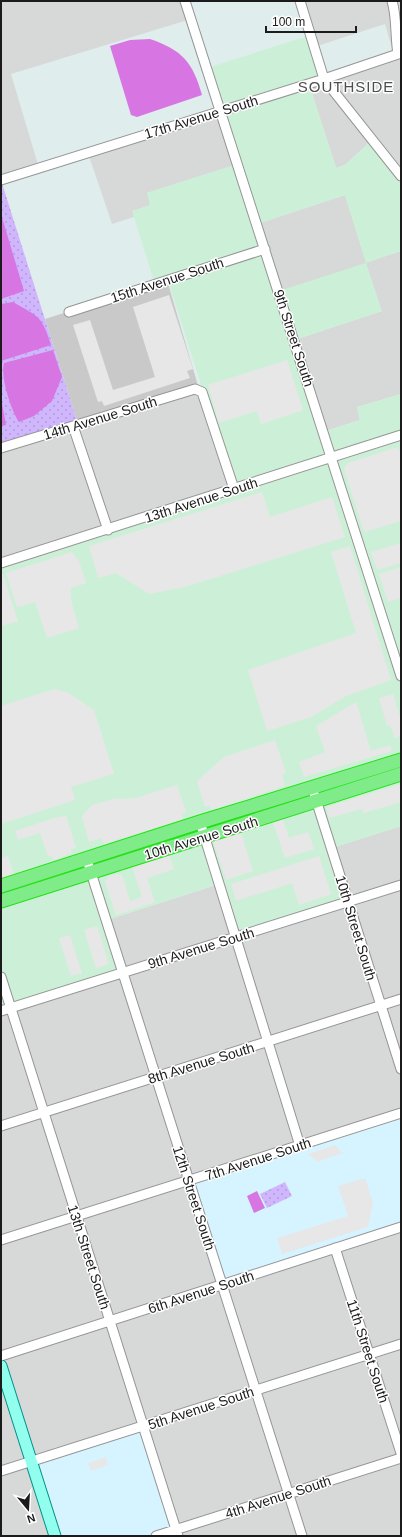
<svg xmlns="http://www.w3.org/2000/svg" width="402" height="1537" viewBox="0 0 402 1537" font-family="Helvetica,sans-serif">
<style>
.residential{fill:#d7d9d8}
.commercial{fill:#ccf0d7;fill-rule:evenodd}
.education{fill:#d6f4ff}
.religious{fill:#c9c9c9}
.park{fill:url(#park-dots)}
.pitch{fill:#d776e3}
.parking{fill:#e7e7e7}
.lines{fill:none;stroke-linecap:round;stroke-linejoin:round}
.minor-casing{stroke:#959595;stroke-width:11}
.major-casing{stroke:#009189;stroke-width:13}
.highway-casing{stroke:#25e017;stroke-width:15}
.minor{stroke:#fff;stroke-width:9}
.major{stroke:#92ffee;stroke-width:11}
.highway{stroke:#80ec89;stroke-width:13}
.labels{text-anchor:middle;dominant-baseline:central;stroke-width:3;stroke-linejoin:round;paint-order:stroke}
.street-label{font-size:14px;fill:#1b1b1b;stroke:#fff}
.neighbourhood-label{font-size:15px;letter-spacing:1px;fill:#4e4e4e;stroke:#fff}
</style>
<defs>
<pattern id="park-dots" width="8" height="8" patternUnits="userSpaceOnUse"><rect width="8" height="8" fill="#d0b6fd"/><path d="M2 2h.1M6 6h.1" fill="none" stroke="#b29cd8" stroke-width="1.8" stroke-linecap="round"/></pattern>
</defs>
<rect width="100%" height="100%" fill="#dfeded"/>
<!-- residential -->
<path class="residential" d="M1,1H185L191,19L11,74L39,168L1,180Z
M300,1H401V176L372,140L345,165L336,168L309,84L394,55L385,24L314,47Z
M221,111L238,164L147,193L151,205L133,211L134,217L112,224L88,153Z
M345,195L366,262L401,251V394L357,407L360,420L323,432L294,340L382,311L279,291L257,224Z
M199,389L234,489L1,563V448Z
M401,826V1536H1V1011L107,920Z"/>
<!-- commercial -->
<path class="commercial" d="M311,35L324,79L309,84L336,168L345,165L372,140L401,176V251L366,263L382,311L295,340L323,432L360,420L357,407L401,394V760L1,886V563L234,488L168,281L155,284L132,211L150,205L147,193L238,164L207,68ZM345,195L366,263L279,291L257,224Z
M401,774V826L332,848L348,902L235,937L218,884L107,920L123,972L1,1011V901Z"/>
<!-- education -->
<path class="education" d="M401,1113V1227L222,1285L189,1181Z
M143,1426L176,1529L156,1536H55L32,1462Z"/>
<!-- religious -->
<path class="religious" d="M167,280L199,389L78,424L45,319Z"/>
<!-- park -->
<path class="park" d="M1,180L78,424L1,448Z
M285,1182L292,1196L267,1208L260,1194Z"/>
<!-- pitch -->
<path class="pitch" d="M150,39C182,50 193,62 202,95L137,117L131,115L110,46L130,40Z
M1,214L24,291L1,299Z
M13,302C39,317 42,316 51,345L1,361V304Z
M53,350L62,377L52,401L34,416L19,422C11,410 0,376 4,363Z
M1,398L6,425L1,426Z
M257,1191L265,1208L254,1213L247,1196Z"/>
<!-- parking -->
<path class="parking" d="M169,295L193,369L187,371L190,378L104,406L102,401L98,402L73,325L90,320L113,390L155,377L133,307Z
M287,360L303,410L261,424L257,411L219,423L208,385Z
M398,447L401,456V521L364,532L344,469L348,463Z
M262,492L270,517L332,497L345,537L185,587L149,594L116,573L98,578L89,546Z
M401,543V563L377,570L371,552Z
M350,546L391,680L346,696L311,717L267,731L248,670L356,633L331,552Z
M72,552L79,561L86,583L71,588V600L79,628L47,638L35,602L17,607L6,573Z
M401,567V598L388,602L379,574Z
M3,574L18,621L1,626V575Z
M54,689L67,692L94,710L114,774L71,787L75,800L1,824V706Z
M393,694L401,720V736L395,738L390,725L387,726L379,698Z
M356,702L371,751L390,745L392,751L304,777L299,762L325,752L316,726Z
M275,740L286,773L282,775L285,786L211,810L210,806L205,807L197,781L224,757Z
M401,784V802L363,813L362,809L329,818L326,807Z
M177,785L186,812L182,814L183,819L104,844L101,838L89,842L82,816L92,805L114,799L136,798Z
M66,816L76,848L71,849L72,853L53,860L51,855L48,856L40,833L18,840L15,831L54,818Z
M283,819L289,838L308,832L314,849L285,858L273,822Z
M241,832L253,871L226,880L213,841Z
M169,854L174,869L147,878L155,902L116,915L105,882L109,876L116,874L122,875L130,901L142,897L132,866Z
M8,856L14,875L1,879V858Z
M319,856L331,894L299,905L292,883L236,901L231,884Z
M97,926L109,964L96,968L84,930Z
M70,935L82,973L71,976L59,938Z
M335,1145L343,1153L317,1162L308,1154Z
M365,1178L373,1203L368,1227L282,1254L277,1238L348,1216L338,1186Z
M106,1457L108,1465L91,1471L88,1463Z"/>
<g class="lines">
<!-- minor casing -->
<g class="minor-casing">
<path id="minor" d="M185,1L401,676
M300,1L324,79L401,176
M392,1C397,17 395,36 398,54
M1,180L324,79L401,53
M69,312L265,249
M73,426L108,530
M1,448L195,389L202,392L234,489
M1,563L401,435
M312,787L401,1069
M200,822L300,1146
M87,860L302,1536
M1,977L178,1536
M1,1011L401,885
M1,1126L401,999
M1,1240L401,1113
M335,1248L401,1453
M1,1356L401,1227
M1,1471L401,1344
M156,1536L401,1458"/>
</g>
<!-- major casing -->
<g class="major-casing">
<path id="major" d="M1,1366L55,1536"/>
</g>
<!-- highway casing -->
<g class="highway-casing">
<path id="highway" d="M1,886L200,822L401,760
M1,901L401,774"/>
</g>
<!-- minor -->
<use href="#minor" class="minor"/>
<!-- major -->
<use href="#major" class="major"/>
<!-- highway -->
<use href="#highway" class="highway"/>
</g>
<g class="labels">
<!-- street labels -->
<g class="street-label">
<text transform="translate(201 117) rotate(-17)">17th Avenue South</text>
<text transform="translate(167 280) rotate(-18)">15th Avenue South</text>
<text transform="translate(294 338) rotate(72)">9th Street South</text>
<text transform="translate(100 418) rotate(-17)">14th Avenue South</text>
<text transform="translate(201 500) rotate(-18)">13th Avenue South</text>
<text transform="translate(201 838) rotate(-17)">10th Avenue South</text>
<text transform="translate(356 928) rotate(73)">10th Street South</text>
<text transform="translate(201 948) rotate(-17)">9th Avenue South</text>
<text transform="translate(201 1063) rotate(-17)">8th Avenue South</text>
<text transform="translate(258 1159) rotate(-18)">7th Avenue South</text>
<text transform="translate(194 1198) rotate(72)">12th Street South</text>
<text transform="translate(89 1257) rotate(72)">13th Street South</text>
<text transform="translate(201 1292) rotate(-18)">6th Avenue South</text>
<text transform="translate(368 1351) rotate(72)">11th Street South</text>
<text transform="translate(201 1408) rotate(-18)">5th Avenue South</text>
<text transform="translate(278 1497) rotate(-18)">4th Avenue South</text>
</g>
<!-- neighbourhood labels -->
<g class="neighbourhood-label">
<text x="346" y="86">SOUTHSIDE</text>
</g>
</g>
<!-- border -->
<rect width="402" height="1537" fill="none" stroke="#1b1b1b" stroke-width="4"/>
<!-- north arrow -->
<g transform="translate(28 1509) rotate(162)" stroke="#ffffff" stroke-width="3" paint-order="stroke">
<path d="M0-3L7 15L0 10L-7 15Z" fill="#1b1b1b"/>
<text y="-6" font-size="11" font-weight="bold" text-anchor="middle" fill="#1b1b1b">N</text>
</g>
<!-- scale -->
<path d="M266 26v6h90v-6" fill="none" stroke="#1b1b1b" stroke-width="2"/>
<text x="272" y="26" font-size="12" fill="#1b1b1b" stroke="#ffffff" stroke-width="3" paint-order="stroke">100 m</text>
</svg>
